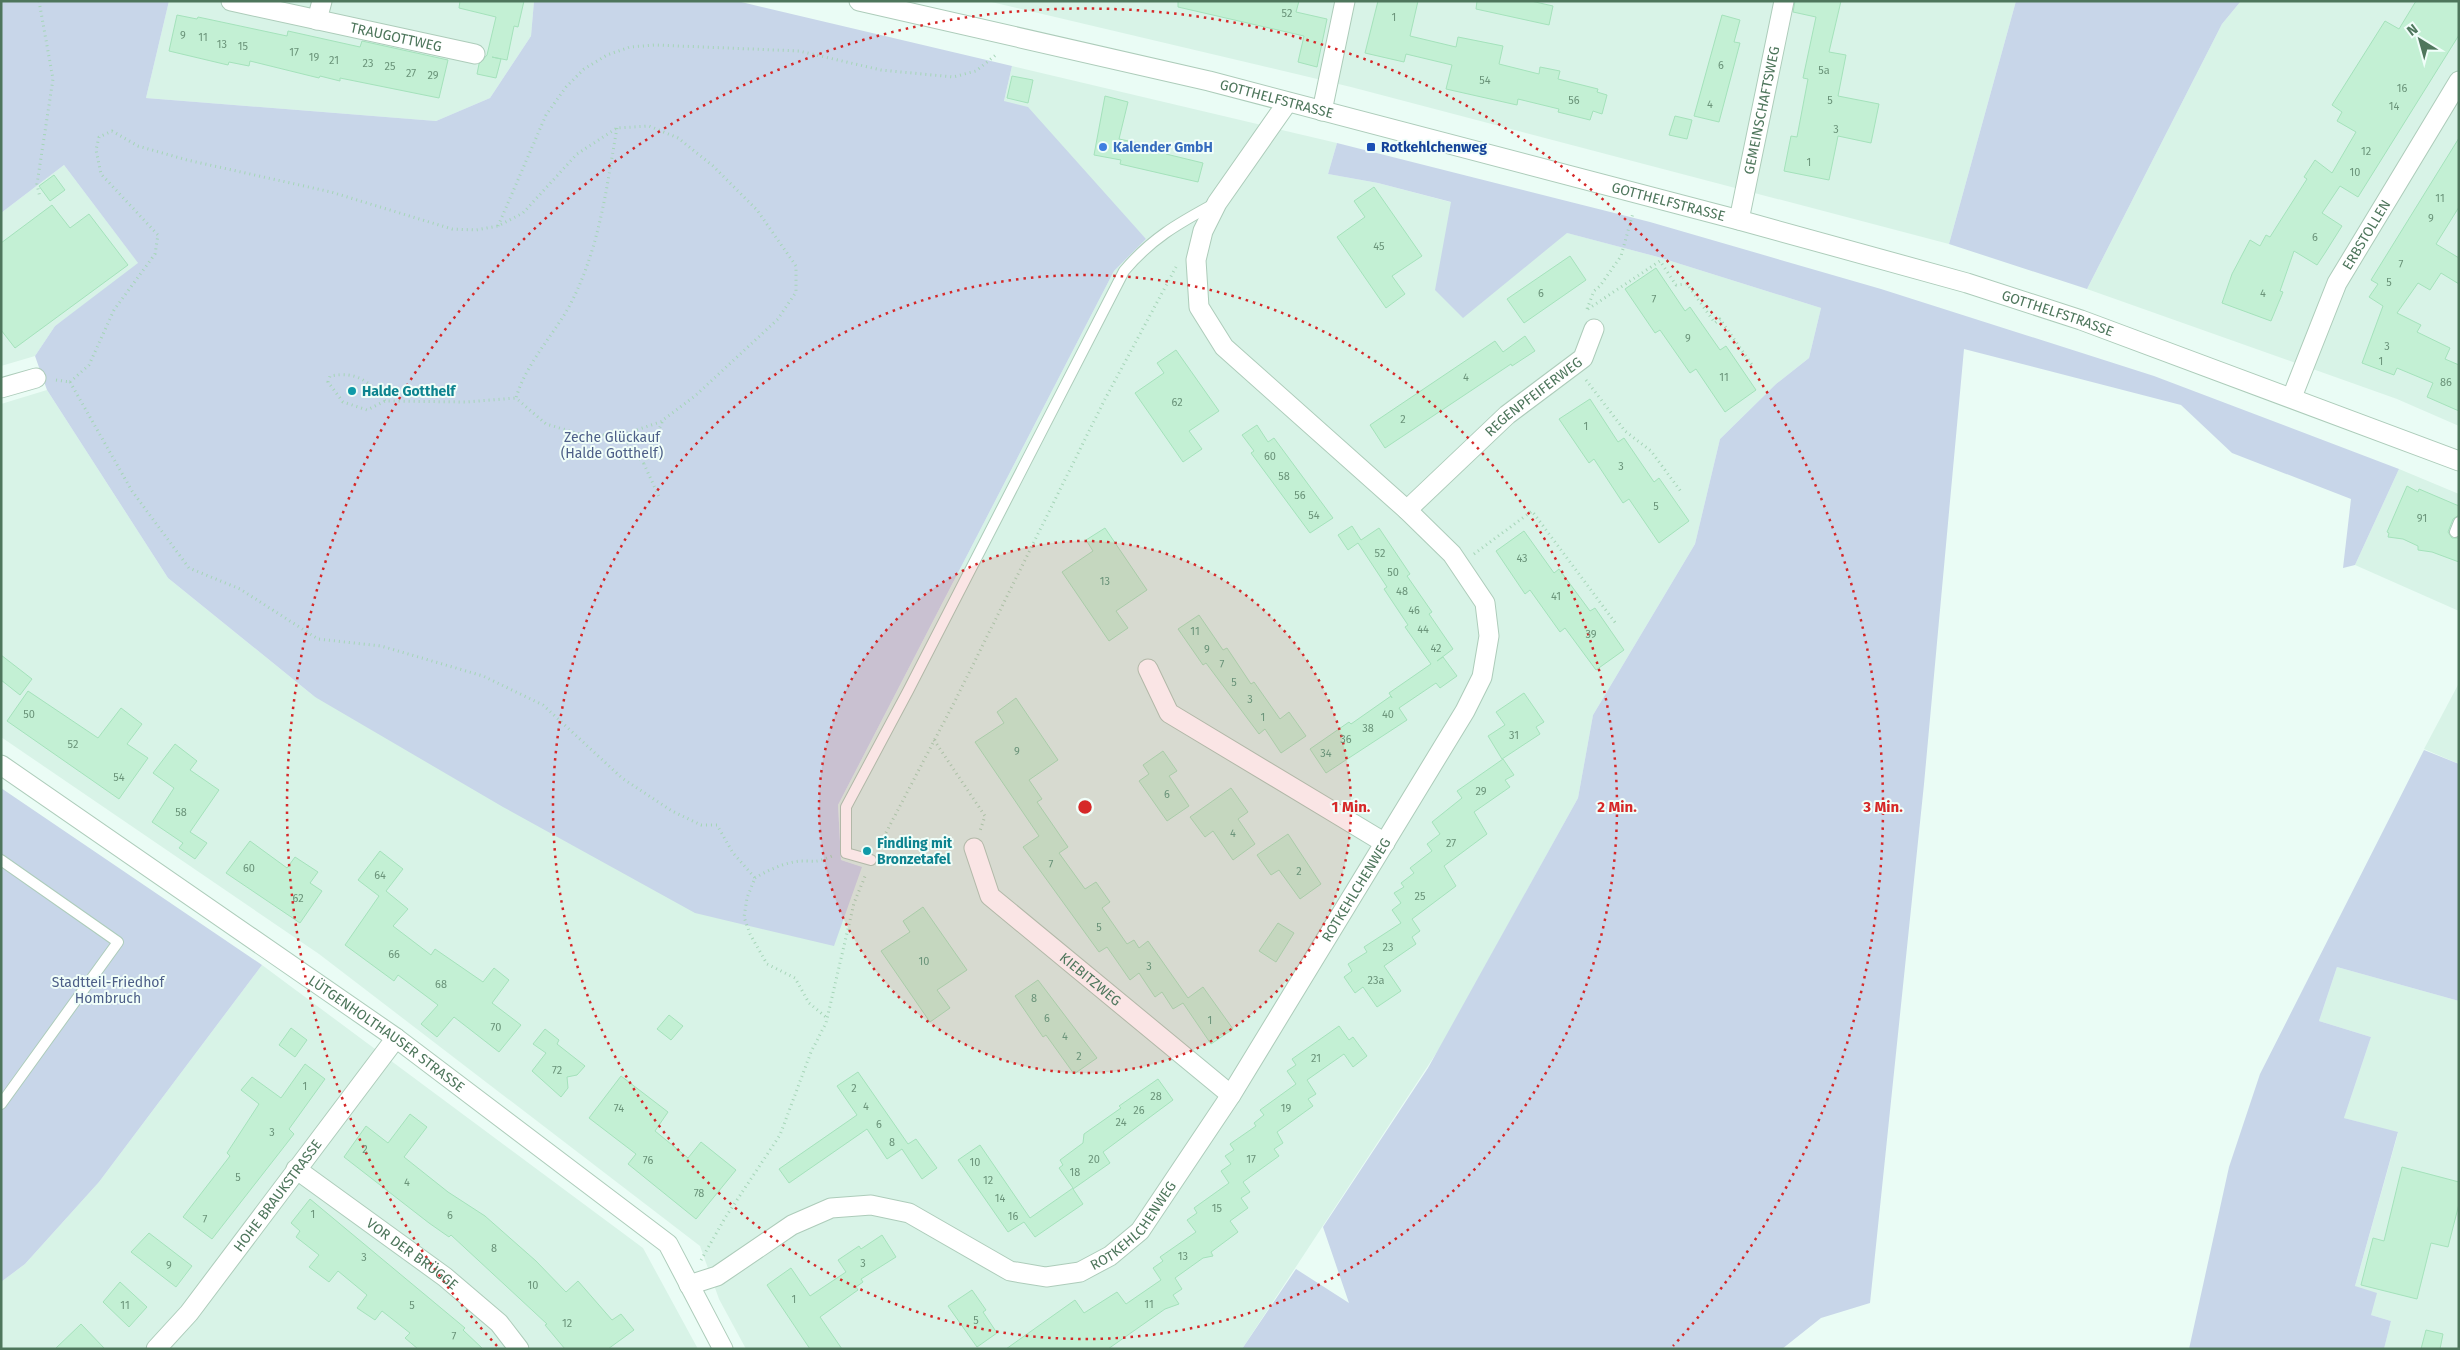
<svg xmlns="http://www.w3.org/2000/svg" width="2460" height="1350" viewBox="0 0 2460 1350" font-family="'Fira Sans',sans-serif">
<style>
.residential{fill:#d8f3e7}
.green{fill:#c8d6e9}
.building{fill:#c3f0d4;stroke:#a4e2bb}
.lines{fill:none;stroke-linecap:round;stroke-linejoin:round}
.lane-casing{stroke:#adccba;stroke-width:12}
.street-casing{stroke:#adccba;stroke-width:21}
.path{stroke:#a5d5b7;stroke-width:3;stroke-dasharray:1 4;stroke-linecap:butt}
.lane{stroke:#fff;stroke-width:10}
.street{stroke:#fff;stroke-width:19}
.ring{fill:none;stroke:#d62828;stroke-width:2.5;stroke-dasharray:2.5 5}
.shop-dot{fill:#3f7fe0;stroke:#f0fef9;stroke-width:2}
.transit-dot{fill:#1a4fb4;stroke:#f0fef9;stroke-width:2}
.culture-dot{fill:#0f9aa8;stroke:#f0fef9;stroke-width:2}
.labels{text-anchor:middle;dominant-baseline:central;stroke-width:4;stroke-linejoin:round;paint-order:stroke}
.number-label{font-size:11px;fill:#6b947a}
.street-label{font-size:14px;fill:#4e765c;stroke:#f0fef9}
.shop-label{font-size:14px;font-weight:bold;fill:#366cbe;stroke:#f0fef9;text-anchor:start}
.transit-label{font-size:14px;font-weight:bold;fill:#164399;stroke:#f0fef9;text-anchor:start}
.culture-label{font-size:14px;font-weight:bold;fill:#0d838f;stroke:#f0fef9;text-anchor:start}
.park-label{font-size:14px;fill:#4c5e87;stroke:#f0fef9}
.centre{fill:#d62828;stroke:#f0fef9;stroke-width:2.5}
.ring-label{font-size:15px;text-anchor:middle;font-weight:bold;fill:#d62828;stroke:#f0fef9;stroke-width:4;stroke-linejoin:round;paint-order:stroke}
</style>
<rect width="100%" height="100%" fill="#eafcf5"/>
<!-- residential -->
<path class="residential" d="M169,1H534L531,36L490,98L436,121L146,98Z
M987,1H2016L1949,244L1351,87Z
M2241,1H2459V426L2397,399L2087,289L2222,24Z
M1012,66L1337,143L1328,174L1378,183L1658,257L1821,308L1809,358L1776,384L1720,439L1695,544L1593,715L1578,798L1441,1046L1242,1349H746L719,1299L700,1246L319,954L1,737V404L47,390L168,578L315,697L862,867L841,860L838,805L1114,271L1146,239L1004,101Z
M64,165L139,264L55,326L35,356L1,366V213Z
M2399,469L2459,494V611L2355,565Z
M2459,683V764L2424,749Z
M262,965L643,1248L698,1349H1V1282L25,1264L99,1182Z
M2337,967L2459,1001V1349H2384L2391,1321L2371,1315L2355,1286L2398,1133L2344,1118L2371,1037L2319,1021Z"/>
<!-- green -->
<path class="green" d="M1,1H169L146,98L436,121L490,98L531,36L534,1H737L1012,66L1004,101L1028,107L1146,239L1114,271L838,805L841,860L862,867L834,946L695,913L503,807L315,697L168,578L47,390L35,356L55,326L138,263L64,165L1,213Z
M2016,1H2241L2222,24L2087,289L1949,244Z
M1337,143L1650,222L1881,289L2154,376L2399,469L2355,565L2343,568L2351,499L2232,453L2181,405L1964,349L1924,784L1870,1303L1821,1318L1782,1349H1242L1296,1269L1349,1303L1323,1227L1428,1068L1578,798L1593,715L1695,544L1720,439L1776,384L1809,358L1821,308L1658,257L1567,233L1463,318L1435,290L1451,202L1378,183L1328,174Z
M2424,750L2459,764V1001L2337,967L2319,1021L2371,1037L2344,1118L2398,1132L2355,1286L2377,1293L2371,1315L2391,1321L2384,1349H2189L2229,1167L2260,1074Z
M1,788L262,965L99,1182L25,1264L1,1282Z"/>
<!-- building -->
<path class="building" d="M460,1H524L518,27L514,26L507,60L492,57L501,59L496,78L477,74L479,64L487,55L496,17L459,8Z
M1178,1H1299L1296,12L1327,19L1317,67L1298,62L1304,36L1178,7Z
M1378,1H1418L1410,36L1456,47L1458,37L1503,46L1499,64L1539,74L1540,67L1560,71L1558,79L1598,89L1597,92L1607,95L1602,114L1593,111L1590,120L1558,112L1559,109L1518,99L1517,105L1446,89L1452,65L1406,54L1404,62L1365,53Z
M1477,1H1531L1553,6L1549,25L1476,9Z
M1795,1H1841L1829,52L1846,55L1838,96L1879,104L1871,143L1838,136L1829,180L1784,171L1791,136L1797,137L1808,79L1803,78L1816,17L1793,12Z
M2416,1H2459V35L2358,197L2340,186L2322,213L2342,226L2325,253L2317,265L2294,251L2280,291L2283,292L2271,321L2222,303L2232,274L2250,240L2260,246L2266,235L2270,237L2307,179L2304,177L2315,160L2332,173L2356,132L2337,121L2342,112L2332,105L2385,21L2399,29Z
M177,15L197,19L198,17L287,36L288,31L360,47L362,41L448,60L439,98L340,78V81L320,76L319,78L250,61L249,66L229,62L228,65L169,51Z
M1722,15L1740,20L1734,42L1740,43L1719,122L1694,116Z
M1012,76L1033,80L1028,103L1007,98Z
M1105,96L1128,102L1119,139L1167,149L1166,154L1203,163L1198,182L1120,164L1121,160L1094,155Z
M1675,116L1692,120L1687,139L1669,135Z
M2459,138V207L2436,244L2459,258V284L2441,273L2430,290L2418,283L2397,313L2421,325L2417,332L2450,348L2445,359L2459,365V411L2427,397L2433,383L2397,368L2394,375L2362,363L2383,306L2369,297L2378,284L2371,280Z
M54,175L65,190L50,201L39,186Z
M1374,187L1422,256L1392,276L1405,294L1386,308L1337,237L1365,217L1354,201Z
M52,205L70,228L89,214L128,265L15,348L1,330V243Z
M1570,256L1586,280L1524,323L1507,299Z
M1656,268L1685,311L1690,307L1720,350L1726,346L1756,390L1725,412L1696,369L1690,373L1660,330L1655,333L1625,289Z
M1525,336L1535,351L1512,366L1511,364L1385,448L1370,425L1495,341L1503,352Z
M1176,350L1219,411L1189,431L1202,449L1183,462L1135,393L1164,373L1157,363Z
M1590,399L1618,442L1624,438L1654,482L1659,478L1689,521L1659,543L1629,499L1623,503L1594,459L1589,463L1559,419Z
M1257,425L1268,442L1274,438L1333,518L1310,533L1251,453L1254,451L1242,435Z
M2407,486L2418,492L2419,489L2459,506V515L2453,519L2448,532L2452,538H2459V562L2432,552L2418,550V546L2403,539L2388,537L2389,533L2387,532Z
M1352,526L1361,540L1379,528L1410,574L1407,576L1432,612L1429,614L1453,649L1437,661L1443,657L1457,676L1440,688L1436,683L1399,708L1407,720L1326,773L1310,749L1349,722L1351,724L1391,696L1392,698L1389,693L1431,664L1405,627L1408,625L1384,589L1387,587L1358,543L1348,550L1338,535Z
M1105,528L1147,590L1116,611L1128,628L1109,641L1062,572L1093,551L1086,540Z
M1524,531L1554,573L1559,569L1590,611L1595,608L1624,650L1596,670L1565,628L1560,632L1530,590L1525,594L1496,551Z
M1199,615L1223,650L1227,648L1251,684L1254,682L1280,719L1289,712L1306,736L1281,753L1265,729L1259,734L1206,663L1203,665L1178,629Z
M1,655L32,679L20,695L1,680Z
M28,691L98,738L121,708L142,724L127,744L148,758L119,799L7,721Z
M1524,693L1544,722L1536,727L1540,734L1502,759L1488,736L1505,725L1496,712Z
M1016,698L1058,760L1029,780L1042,799L1037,802L1068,847L1059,853L1085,889L1096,882L1110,902L1102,908L1127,944L1134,940L1139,948L1148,941L1188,998L1203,987L1233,1029L1211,1044L1183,1003L1173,1009L1162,992L1155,997L1139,973L1130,980L1107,947L1099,952L1023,847L1039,836L975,742L1004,723L997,712Z
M175,744L197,761L190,770L219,790L190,832L207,843L195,859L179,848L183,843L152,822L174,788L153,773Z
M1163,751L1177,771L1169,776L1189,806L1167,821L1139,781L1149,774L1143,765Z
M1503,759L1514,775L1505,780L1510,787L1474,812L1487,834L1444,866L1456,886L1412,919L1420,931L1412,937L1416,944L1384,966L1401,991L1377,1007L1363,987L1355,993L1344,977L1352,971L1348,964L1367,952L1364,947L1401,923L1392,910L1401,903L1394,893L1404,887L1401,883L1414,873L1410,868L1432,851L1427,844L1440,834L1432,822L1462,798L1457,791Z
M1231,788L1248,812L1238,819L1255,844L1233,860L1213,831L1205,837L1190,817Z
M1288,834L1321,884L1300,899L1279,870L1271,875L1257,855Z
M250,841L287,868L295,857L318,872L310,883L322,891L300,923L226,873Z
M380,851L403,869L386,891L408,909L393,926L431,955L435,949L483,982L494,968L509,980L492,1003L521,1025L499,1052L454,1017L437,1037L421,1024L438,1005L398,975L394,981L345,945L379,896L358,880Z
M923,907L967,970L937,990L950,1008L930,1022L881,951L910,932L903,921Z
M1278,923L1294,933L1276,962L1259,951Z
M1038,980L1097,1058L1074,1074L1046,1035L1043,1037L1015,996Z
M669,1015L683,1026L671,1040L657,1029Z
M1339,1026L1349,1040L1353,1037L1367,1056L1353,1067L1344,1054L1307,1080L1316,1094L1308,1099L1313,1106L1277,1132L1283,1143L1274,1149L1279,1156L1243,1182L1250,1192L1241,1198L1248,1208L1230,1221L1238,1232L1211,1252L1213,1256L1203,1258L1175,1278L1182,1289L1173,1295L1179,1304L1165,1309L1108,1349H1006L1075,1300L1084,1313L1117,1292L1126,1304L1161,1280L1153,1268L1163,1261L1160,1257L1196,1232L1187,1220L1197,1213L1194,1208L1229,1183L1221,1171L1231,1164L1225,1156L1234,1150L1230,1144L1256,1126L1254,1123L1264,1115L1260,1110L1296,1084L1287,1071L1296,1065L1292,1059Z
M291,1028L307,1040L295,1057L279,1045Z
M545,1029L559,1040L557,1044L585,1066L577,1075L567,1077L568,1088L561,1097L532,1071L546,1053L533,1044Z
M305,1064L325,1079L289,1129L294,1134L212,1239L183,1217L230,1156L227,1153L259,1104L241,1090L252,1077L281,1098Z
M858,1072L908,1144L916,1139L937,1168L922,1179L902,1149L887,1159L867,1129L789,1183L779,1169L857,1115L837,1086Z
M621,1076L668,1112L655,1131L688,1158L701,1142L736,1170L696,1219L628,1164L636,1154L589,1118Z
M1158,1079L1173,1100L1103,1152L1110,1163L1073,1189L1083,1204L1035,1237L1024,1222L1008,1232L958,1160L980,1145L1030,1218L1073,1188L1059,1168L1063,1165L1060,1160L1083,1143L1084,1134L1121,1108L1119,1106Z
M410,1114L427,1127L404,1157L448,1192L485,1216L536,1261L566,1292L578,1281L612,1320L621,1314L634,1330L608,1349H565L545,1325L547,1324L451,1235L449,1237L429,1223L344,1157L366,1126L388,1143Z
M2402,1167L2459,1182V1204L2448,1247L2431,1243L2417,1299L2361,1285L2373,1238L2384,1241Z
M310,1199L465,1328L463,1330L483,1349H418L405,1338L410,1333L382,1311L375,1320L357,1308L367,1295L338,1271L329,1282L309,1267L319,1255L296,1237L300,1231L291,1223Z
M149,1233L192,1266L176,1287L131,1252Z
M882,1235L896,1257L861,1279L863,1282L856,1287L858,1290L820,1317L842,1349H810L767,1285L791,1268L810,1296L846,1272L838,1260L859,1246L861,1249Z
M120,1282L147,1307L129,1327L103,1302Z
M972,1290L986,1310L983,1312L997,1333L977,1347L948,1306Z
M81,1324L105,1349H55Z
M2426,1330L2443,1334L2440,1349H2421Z"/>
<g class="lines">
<!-- lane casing -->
<g class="lane-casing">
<path id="lane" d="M2455,532L2459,522
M1,860L118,942L1,1104
M871,860L846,853V807L908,691L1124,271C1151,239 1177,224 1214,204"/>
</g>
<!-- street casing -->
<g class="street-casing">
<g id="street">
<path id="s1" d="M231,1L475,54"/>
<path id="s2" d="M859,1L1209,81L1739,220L1967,283L2081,320L2459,461"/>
<path d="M317,20L322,1"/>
<path d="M1322,111L1345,1"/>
<path id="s3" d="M1739,220L1784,1"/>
<path d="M1,388L36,378"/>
<path id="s4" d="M2292,397L2337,283L2459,81"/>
<path id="s5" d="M1407,510L1507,415L1583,358L1594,329"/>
<path d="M1148,669L1169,713L1385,843"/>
<path id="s6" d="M1,765L396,1038L668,1244L723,1349"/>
<path id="s7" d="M974,848L990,896L1231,1095"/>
<path id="s8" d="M296,1169L445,1277L499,1323L519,1349"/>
<path id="s9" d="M689,1285L717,1276L792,1225L831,1208L871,1205L909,1213L1010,1271L1046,1277L1080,1272L1110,1256L1140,1231L1231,1095L1465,711L1482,677L1489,636L1485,603L1452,554L1407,510L1224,347L1199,307L1196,260L1203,231L1217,203L1287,103"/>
<path id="s10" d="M156,1349L189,1313L396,1038"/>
</g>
</g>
<!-- path -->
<path class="path" d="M39,1L53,79L37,184L40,198
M617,128C606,190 600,246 571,303C554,335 526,363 516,398L546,424L583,435H622L663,421
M498,226L546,115L566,87L584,69L607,55L630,47L655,45L799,51L881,70L953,77L976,71L997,54
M1587,309L1594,291L1600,286L1621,256L1633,213
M1588,309L1660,261L1676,285L1687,284L1715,323L1720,319L1752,365
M56,380L70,382
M1586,380L1625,431L1651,451L1682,493
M70,382L89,365L114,310L155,254L158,235L101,174L96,150L99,137L112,131L138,146L187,160L331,192L452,229L476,230L498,226L523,213L577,154L617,128L649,126L678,138L713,166L757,210L796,266V292L778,319L695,396L663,420L644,464L660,499
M70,382L132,491L189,568L240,589L318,639L381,646L483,676L543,705L622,778L672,811L701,825H717L733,853L755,878L747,898L744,917L750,934L767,964L795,978L809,1003L827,1018
M385,401C369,381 357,371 330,376L328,382L343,402L367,410L385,401L466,402L516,398
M622,435L644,464
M1474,554L1532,511L1617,625
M934,740L985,816L980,831
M879,846L956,699L1104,401L1176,267
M755,878C768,870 786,862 801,861C818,861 815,863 832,856
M701,1260L725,1218L780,1135L811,1052L826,1023L854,903L866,874"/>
<!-- lane -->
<use href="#lane" class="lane"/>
<!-- street -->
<use href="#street" class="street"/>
</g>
<!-- distance rings -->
<circle cx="1085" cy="807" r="266" fill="#d62828" fill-opacity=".12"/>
<g class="ring">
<circle cx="1085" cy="807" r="266"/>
<circle cx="1085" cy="807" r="532"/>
<path d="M497 1346A798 798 0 1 1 1673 1346"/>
</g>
<!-- markers -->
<circle class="shop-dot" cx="1103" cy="147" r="5"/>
<rect class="transit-dot" x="1366" y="142" width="10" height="10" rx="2.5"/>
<g class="culture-dot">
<circle cx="352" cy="391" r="5"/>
<circle cx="867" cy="851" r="5"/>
</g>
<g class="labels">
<!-- number labels -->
<g class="number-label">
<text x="1287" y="13">52</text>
<text x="1394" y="17">1</text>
<text x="183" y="35">9</text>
<text x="203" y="37">11</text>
<text x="222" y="44">13</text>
<text x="243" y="46">15</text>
<text x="294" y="52">17</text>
<text x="314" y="57">19</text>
<text x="334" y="60">21</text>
<text x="368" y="63">23</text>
<text x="1721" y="65">6</text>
<text x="390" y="66">25</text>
<text x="1824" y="70">5a</text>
<text x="411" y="73">27</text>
<text x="433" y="75">29</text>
<text x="1485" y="80">54</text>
<text x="2402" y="88">16</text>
<text x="1574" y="100">56</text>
<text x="1830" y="100">5</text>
<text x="1710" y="104">4</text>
<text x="2394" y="106">14</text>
<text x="1836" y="129">3</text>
<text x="2366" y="151">12</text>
<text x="1809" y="162">1</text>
<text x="2355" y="172">10</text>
<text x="2440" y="198">11</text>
<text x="2431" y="218">9</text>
<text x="2315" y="237">6</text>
<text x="1379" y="246">45</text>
<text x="2401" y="264">7</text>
<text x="2389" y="282">5</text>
<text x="1541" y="293">6</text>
<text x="2263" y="293">4</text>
<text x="1654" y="299">7</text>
<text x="1688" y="338">9</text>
<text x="2387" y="346">3</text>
<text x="2381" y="361">1</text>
<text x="1466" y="377">4</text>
<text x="1724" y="377">11</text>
<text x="2446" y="382">86</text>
<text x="1177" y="402">62</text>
<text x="1403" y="419">2</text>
<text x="1586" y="426">1</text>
<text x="1270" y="456">60</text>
<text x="1621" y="466">3</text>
<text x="1284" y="476">58</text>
<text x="1300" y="495">56</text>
<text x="1656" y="506">5</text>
<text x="1314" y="515">54</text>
<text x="2422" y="518">91</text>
<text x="1380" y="553">52</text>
<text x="1522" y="558">43</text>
<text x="1393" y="572">50</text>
<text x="1105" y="581">13</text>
<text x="1402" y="591">48</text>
<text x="1556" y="596">41</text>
<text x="1414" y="610">46</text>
<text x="1423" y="629">44</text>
<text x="1195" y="631">11</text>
<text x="1591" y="634">39</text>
<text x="1436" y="648">42</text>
<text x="1207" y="649">9</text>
<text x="1222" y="664">7</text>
<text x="1234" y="682">5</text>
<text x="1250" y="699">3</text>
<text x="29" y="714">50</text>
<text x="1388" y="714">40</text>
<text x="1263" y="717">1</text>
<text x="1368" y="728">38</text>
<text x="1514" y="735">31</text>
<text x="1346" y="739">36</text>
<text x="73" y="744">52</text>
<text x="1017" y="751">9</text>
<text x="1326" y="753">34</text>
<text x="119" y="777">54</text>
<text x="1481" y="791">29</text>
<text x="1167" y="794">6</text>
<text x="181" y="812">58</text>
<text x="1233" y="833">4</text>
<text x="1451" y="843">27</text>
<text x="1051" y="864">7</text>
<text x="249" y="868">60</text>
<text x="1299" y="871">2</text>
<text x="380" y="875">64</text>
<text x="1420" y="896">25</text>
<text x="298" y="898">62</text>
<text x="1099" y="927">5</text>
<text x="1388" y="947">23</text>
<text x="394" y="954">66</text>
<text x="924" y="961">10</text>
<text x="1149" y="966">3</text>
<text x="1376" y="980">23a</text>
<text x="441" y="984">68</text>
<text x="1034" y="998">8</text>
<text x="1047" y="1018">6</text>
<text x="1210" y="1020">1</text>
<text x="496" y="1027">70</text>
<text x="1065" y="1036">4</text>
<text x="1079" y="1056">2</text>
<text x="1316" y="1058">21</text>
<text x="557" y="1070">72</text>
<text x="305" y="1086">1</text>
<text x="854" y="1088">2</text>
<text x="1156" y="1096">28</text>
<text x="866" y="1106">4</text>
<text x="619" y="1108">74</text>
<text x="1286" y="1108">19</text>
<text x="1139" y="1110">26</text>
<text x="1121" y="1122">24</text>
<text x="879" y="1124">6</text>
<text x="272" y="1132">3</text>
<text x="892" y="1142">8</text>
<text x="365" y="1149">2</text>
<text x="1094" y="1159">20</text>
<text x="1251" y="1159">17</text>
<text x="648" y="1160">76</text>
<text x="975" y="1162">10</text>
<text x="1075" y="1172">18</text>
<text x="238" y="1177">5</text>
<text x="988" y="1180">12</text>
<text x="407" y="1182">4</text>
<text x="699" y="1193">78</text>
<text x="1000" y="1198">14</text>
<text x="1217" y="1208">15</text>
<text x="313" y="1214">1</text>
<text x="450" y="1215">6</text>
<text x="1013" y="1216">16</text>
<text x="205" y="1219">7</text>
<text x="494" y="1248">8</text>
<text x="1183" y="1256">13</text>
<text x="364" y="1257">3</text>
<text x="863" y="1263">3</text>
<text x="169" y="1265">9</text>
<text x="533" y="1285">10</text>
<text x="794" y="1299">1</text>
<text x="1149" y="1304">11</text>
<text x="125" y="1305">11</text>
<text x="412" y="1305">5</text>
<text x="976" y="1320">5</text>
<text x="567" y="1323">12</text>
<text x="454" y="1336">7</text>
</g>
<!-- street labels -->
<g class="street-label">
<text stroke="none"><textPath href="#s1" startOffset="169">TRAUGOTTWEG</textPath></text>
<text stroke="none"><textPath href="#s2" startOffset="429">GOTTHELFSTRASSE</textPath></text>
<text stroke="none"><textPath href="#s3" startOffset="112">GEMEINSCHAFTSWEG</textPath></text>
<text stroke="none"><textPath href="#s2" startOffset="834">GOTTHELFSTRASSE</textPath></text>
<text stroke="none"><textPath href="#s4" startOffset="179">ERBSTOLLEN</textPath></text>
<text stroke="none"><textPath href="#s2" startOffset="1239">GOTTHELFSTRASSE</textPath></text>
<text stroke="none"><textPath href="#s5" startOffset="170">REGENPFEIFERWEG</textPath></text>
<text stroke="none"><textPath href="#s9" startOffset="906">ROTKEHLCHENWEG</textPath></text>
<text stroke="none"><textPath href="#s7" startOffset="181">KIEBITZWEG</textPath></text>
<text stroke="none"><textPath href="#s6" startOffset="470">LÜTGENHOLTHAUSER STRASSE</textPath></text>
<text stroke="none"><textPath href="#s10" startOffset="196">HOHE BRAUKSTRASSE</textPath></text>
<text stroke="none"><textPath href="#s9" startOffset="501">ROTKEHLCHENWEG</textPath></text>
<text stroke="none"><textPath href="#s8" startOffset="144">VOR DER BRÜGGE</textPath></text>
</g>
<!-- shop labels -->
<g class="shop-label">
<text x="1113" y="147">Kalender GmbH</text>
</g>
<!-- transit labels -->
<g class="transit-label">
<text x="1381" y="147">Rotkehlchenweg</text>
</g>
<!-- culture labels -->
<g class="culture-label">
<text x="362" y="391">Halde Gotthelf</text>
<text x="877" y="843">Findling mit<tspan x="877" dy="16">Bronzetafel</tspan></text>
</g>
<!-- park labels -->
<g class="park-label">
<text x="612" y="437">Zeche Glückauf<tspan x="612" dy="16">(Halde Gotthelf)</tspan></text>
<text x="108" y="982">Stadtteil-Friedhof<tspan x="108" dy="16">Hombruch</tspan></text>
</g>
</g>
<circle cx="1085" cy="807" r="8" class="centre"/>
<g class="ring-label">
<text x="1351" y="812">1 Min.</text>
<text x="1617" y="812">2 Min.</text>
<text x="1883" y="812">3 Min.</text>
</g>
<!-- border -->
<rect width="2460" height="1350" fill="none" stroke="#4e765c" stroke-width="5"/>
<!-- north arrow -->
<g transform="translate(2420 40) rotate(323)" stroke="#f0fef9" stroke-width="4" paint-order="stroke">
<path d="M0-4L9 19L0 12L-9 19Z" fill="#4e765c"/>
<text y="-8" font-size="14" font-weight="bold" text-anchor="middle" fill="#4e765c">N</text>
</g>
</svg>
